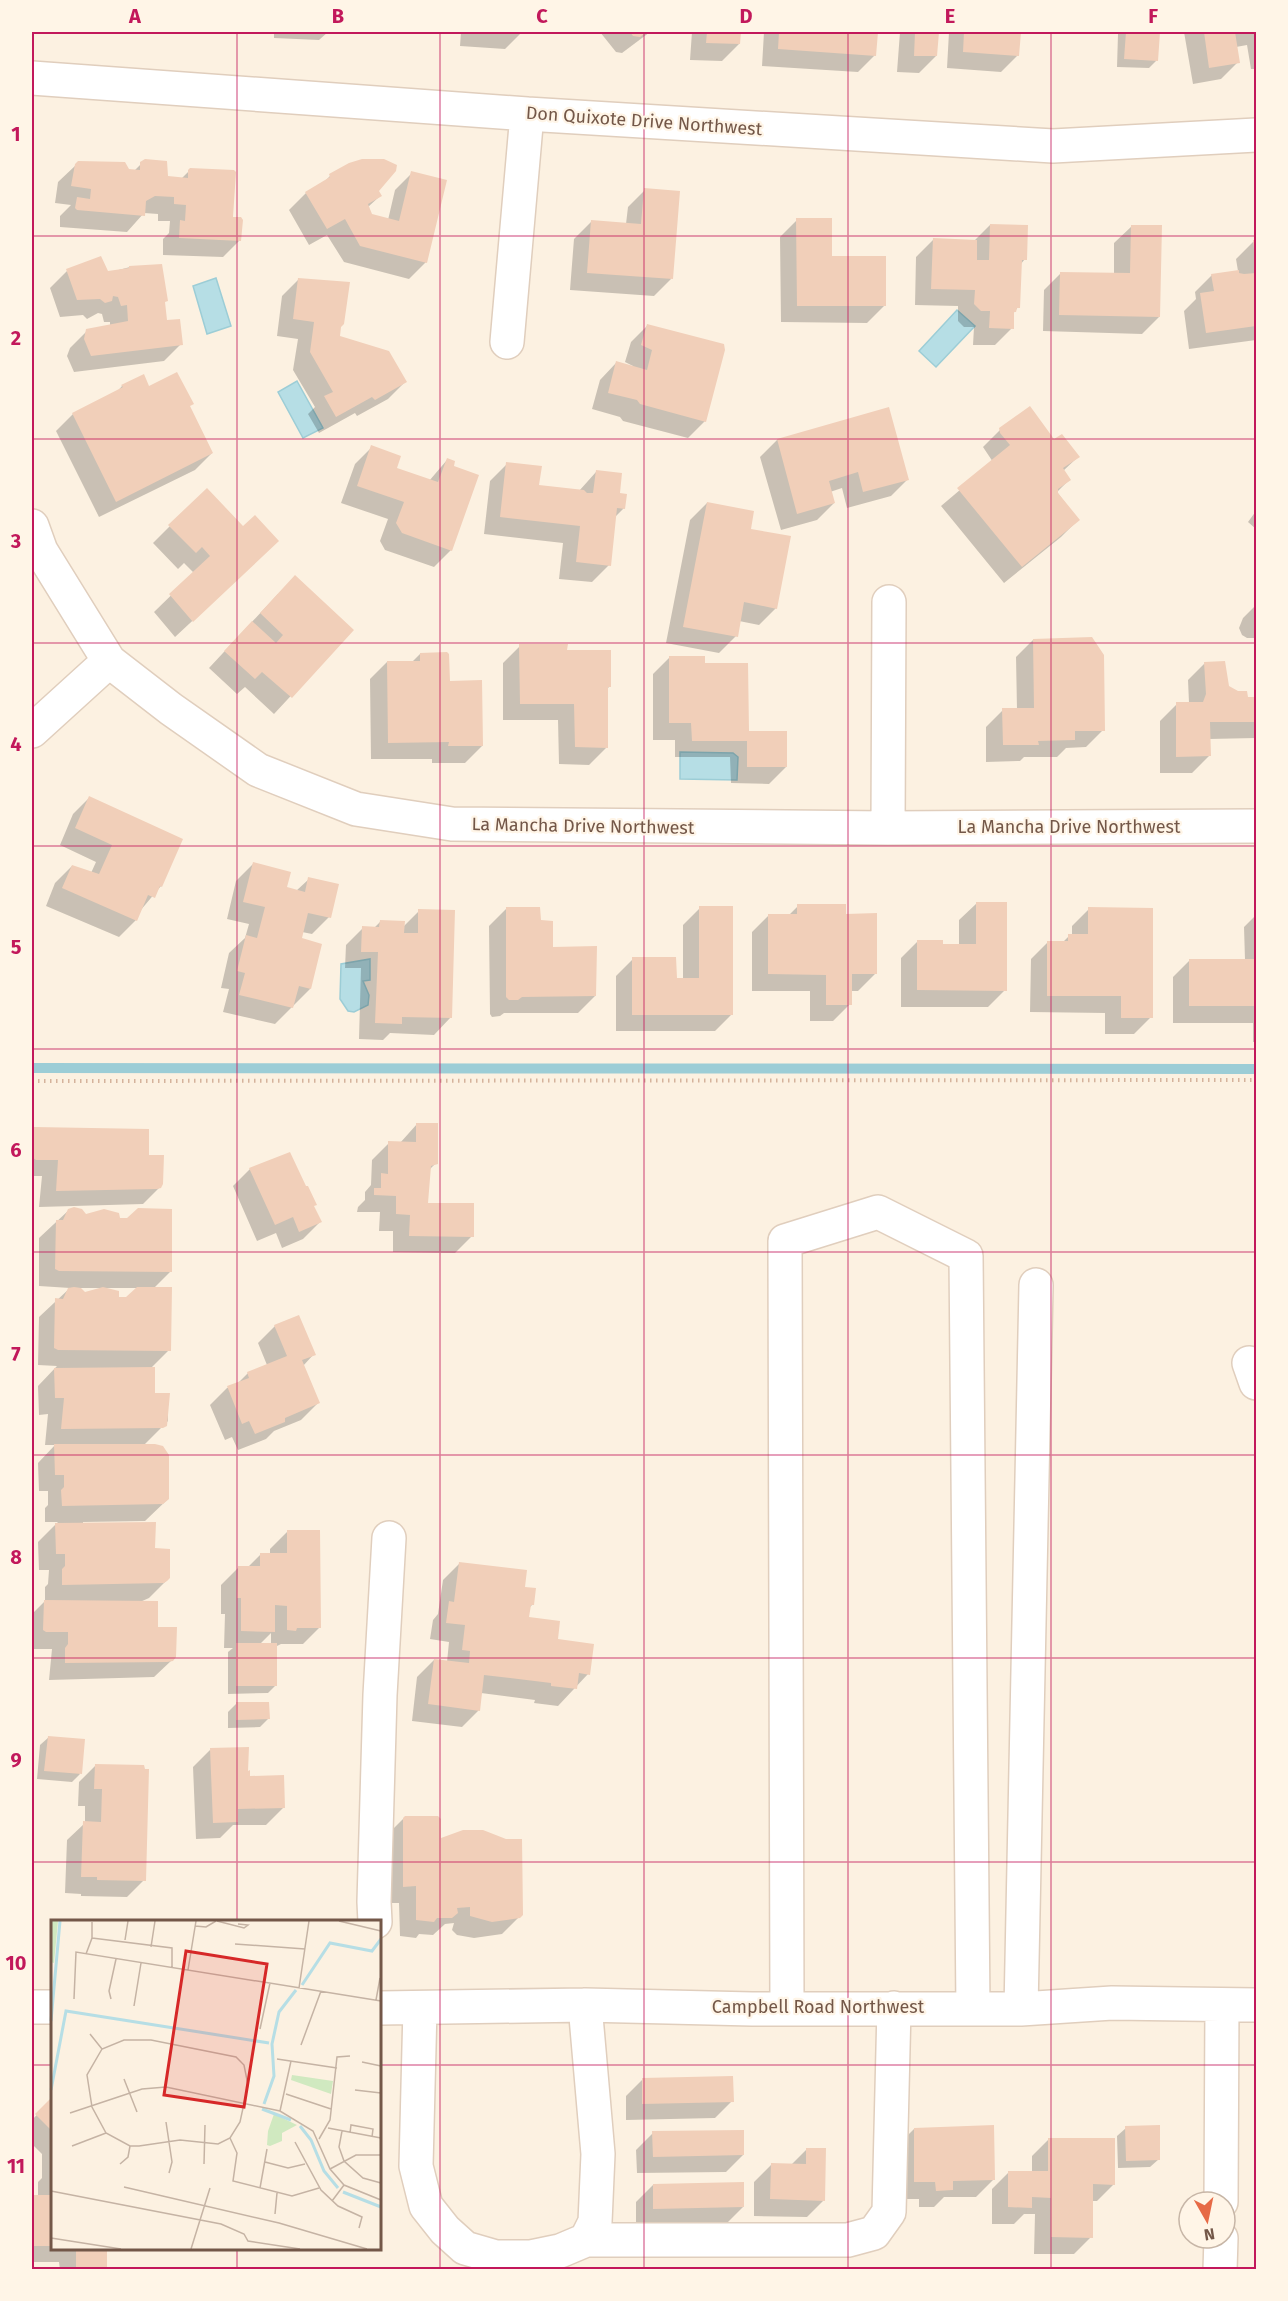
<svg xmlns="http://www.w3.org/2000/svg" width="1288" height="2301" viewBox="0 0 1288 2301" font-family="'Fira Sans',sans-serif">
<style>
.water{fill:#b6dee5;stroke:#9ccdd6;stroke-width:1.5}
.shadow{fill:#0003;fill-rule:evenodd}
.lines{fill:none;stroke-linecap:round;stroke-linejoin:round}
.stream{stroke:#9ccdd6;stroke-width:10}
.building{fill:#f1cfb9}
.minor-casing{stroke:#e0cebd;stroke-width:36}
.path{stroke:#d5b39c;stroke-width:4;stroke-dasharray:1.5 4.5;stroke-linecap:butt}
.minor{stroke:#fff;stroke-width:33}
.grid{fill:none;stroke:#c2185b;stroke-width:1.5;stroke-opacity:0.55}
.labels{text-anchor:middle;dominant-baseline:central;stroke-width:4.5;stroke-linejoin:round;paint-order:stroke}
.street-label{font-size:18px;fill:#735748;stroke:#fff5e7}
.inset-river{fill:none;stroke:#b6dee5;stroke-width:3}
.inset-road{fill:none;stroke:#c5b3a4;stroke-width:1.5}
.view{fill:#d62828;fill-opacity:0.15;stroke:#d62828;stroke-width:3}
.inset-edge{fill:none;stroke:#735748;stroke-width:3}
.neatline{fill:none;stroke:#c2185b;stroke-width:2}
.grid-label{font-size:20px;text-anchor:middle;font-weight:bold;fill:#c2185b}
</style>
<rect width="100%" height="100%" fill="#fcf1e1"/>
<!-- water -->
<path class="water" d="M216,278L231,326L207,334L193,286Z
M957,310L975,326L936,367L919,351Z
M297,381L323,428L303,438L278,392Z
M680,752L733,753L738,757L737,780L680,779Z
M370,959V980L363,981L369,995L368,1005L354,1012L348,1011L340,999L341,964Z"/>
<!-- shadow -->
<path class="shadow" d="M128,32H162L160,34Z
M274,32H328L319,40L274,38Z
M461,32H522L505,49L460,46Z
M600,32H650L622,53L616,52Z
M692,32H740L739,44L722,61L690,60Z
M764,32H876L875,55L858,72L762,66Z
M900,32H937L936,56L919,73L897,72Z
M949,32H1020L1018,55L1001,72L947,68Z
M1121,32H1158L1157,60L1149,68L1117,67L1118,34Z
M1184,32H1256V69H1251L1247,45L1236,47L1238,62L1221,79L1193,84Z
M145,160L167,178L181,179L191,169L232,219L240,240L223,257L163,255V239L169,233L170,221H158V214L144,213L127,232L60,227V216L71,205L55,203L58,182L76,165L134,171Z
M412,173L426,262L409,279L344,262L327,235L309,245L289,210L306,193L321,185L330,176L378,191L380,196L368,207L371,216L388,220L395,190Z
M645,190L671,279L654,296L570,290L574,239L591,222L626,224L628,207Z
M797,220L831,258L884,306L867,323L781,322L780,237Z
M990,225L1025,259L1020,265L1018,307L1013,314L1012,328L995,345H973L974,327H964L958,321V306L915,305L916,257L933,240L974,241Z
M1132,226L1159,317L1142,334L1043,331L1044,290L1061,273L1114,274V243Z
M1256,241V340L1189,349L1184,311L1196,299L1195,292L1212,275L1238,271L1236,259L1253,242Z
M130,267L164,303L166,322L181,344L164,361L74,372L67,356L70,348L87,331L110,326V322H104L102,314L98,313L87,319L83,315L60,317L50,288L67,271L107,273Z
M299,279L339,327L338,337L405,382L388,399L357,416L355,413L319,433L308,414L315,407L293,370L298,339L277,336L282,296Z
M648,325L705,421L688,438L623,421L620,417L592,409L600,380L616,363L632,367L633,366L625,362L631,342Z
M122,386L149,388L189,406L212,453L195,470L99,517L56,431L73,414L116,393Z
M888,409L908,479L891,496L847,508L842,488L830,492L834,503L817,520L781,530L760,457L777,440Z
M1000,430L1054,441L1078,457L1063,471L1069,480L1057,492L1078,520L1061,537L1004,583L941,506L993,462L983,447Z
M372,447L395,469L429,481L447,460L451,550L434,567L385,550L380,541L388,519L341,503L355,464Z
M507,464L538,486L579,491L596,472L618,495L624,508L615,517L609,565L592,582L559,579L563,543L484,534L490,481Z
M707,503L749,530L776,608L759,625L739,621L736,636L719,653L666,643L690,520Z
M1256,511V529L1248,522Z
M170,526L260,558L175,637L154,612L194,573L184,563L178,569L153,543Z
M278,594L352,630L274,714L245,687L237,694L209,668Z
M1256,605V638H1247L1242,635L1239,628L1243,618Z
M1033,640L1103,730L1086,747L1066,748L1057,757H1024L1020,761L986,762V727L1003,710H1017L1016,657Z
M520,646L566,651L610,686L606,690V748L589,765L559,764L558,720H503V663Z
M420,654L448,682L482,746L465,763H432V759H371L370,679L387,662H412Z
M670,657L704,664L747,733L786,767L769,784L731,783L730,757H675V740H653V674Z
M1205,663L1228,687L1247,699L1256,698V738L1209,739V756L1192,773H1160V721L1177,704L1189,703L1188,680Z
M89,798L161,886L140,911L136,920L119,937L46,906L55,883L72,866L91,873L96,862L60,845L73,814Z
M253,864L285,888L296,891L309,879L329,917L312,934L302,932L300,939L310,989L275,1024L223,1012L229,989L221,988L229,953L245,938L249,924L227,919L236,881Z
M977,903L1005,990L988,1007H901V958L918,941L942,945H959V920Z
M798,906L844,915L875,974L858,991H850V1004L833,1021H810V991H752V932L769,915H789Z
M700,908L732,1014L715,1031H616V976L633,959L675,979L683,980V925Z
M506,909L539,922L551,948L595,996L578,1013H504L500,1016L492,1017L490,1014L489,926Z
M1089,909L1151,1017L1134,1034H1105V1013L1030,1012L1031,959L1048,942L1062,943L1069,936H1072V926Z
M419,911L451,1017L434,1035L390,1033L383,1040L359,1039L361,968H345L346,945L363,928H374L380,922L403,927Z
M1256,915V1042H1253V1023H1173V977L1190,960H1245L1244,927Z
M417,1124L436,1163L429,1170L427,1204L472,1236L455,1253L393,1252V1231H379L380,1212H357L358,1207L365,1200V1192L371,1185L372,1160L389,1143H400Z
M34,1129L147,1156L160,1187L143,1204L39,1207L42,1176H32V1132Z
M250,1169L305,1188L320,1222L303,1239L282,1248L276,1233L257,1241L233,1186Z
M69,1210L85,1215L118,1220L170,1272L153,1289L169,1350L151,1368L153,1394H168V1421L143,1446L168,1499L145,1521L83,1522V1524L153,1550L166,1581L149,1598L140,1602L157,1628L172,1660L154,1677L49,1680L52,1649H32V1614L45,1601V1587L48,1584L49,1570H39L38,1542L58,1522H45V1508L48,1505V1491H39L38,1463L55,1445H45L48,1414L39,1415L38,1386L57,1366L38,1365L39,1317L70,1288L39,1286V1238ZM79,1288H102L85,1294ZM106,1288H138L127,1298H118Z
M275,1326L314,1354L303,1366L318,1403L301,1420L274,1431L266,1439L238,1450L232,1437L225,1440L210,1405L227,1388L237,1384L248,1373L267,1365L258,1343Z
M287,1532L320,1627L303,1644H281L275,1647L276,1685L268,1693L228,1694V1652L233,1648H224L225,1614H221V1585L238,1568H247L261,1554H270V1549ZM271,1633V1644H260Z
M460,1563L523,1588L532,1605L529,1608L527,1618L556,1640L588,1674L558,1706L534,1703L535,1700L481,1693L479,1710L462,1727L412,1721L417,1677L434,1660L447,1662L449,1642L430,1639L433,1620L438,1614L443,1580Z
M236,1704L268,1719L260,1727L228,1728V1712Z
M49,1737L80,1774L72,1782L37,1779L40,1745Z
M210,1750L246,1773L249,1777L283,1808L266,1825H233L220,1838L196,1839L193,1767Z
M96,1765L144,1880L127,1897L81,1896V1894L65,1893L67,1840L85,1823V1806H78L79,1782Z
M405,1817L440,1841L521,1915L502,1934L474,1938L457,1935L452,1930L454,1923L445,1924L433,1935L419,1934L416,1938L400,1936L399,1903H387L388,1834Z
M643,2079L732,2101L715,2118L626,2120V2096Z
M52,2099V2248H106V2270H60L59,2262H32V2183V2197H38V2182L42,2178V2154L32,2144V2120Z
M1126,2128L1159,2159L1150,2167L1118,2168L1117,2136Z
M914,2129L993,2180L976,2197H944L934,2207H919V2199H898L897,2146Z
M653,2133L743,2155L726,2172L637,2173L636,2150Z
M1049,2139L1114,2184L1097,2201H1091V2237L1074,2254H1034L1035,2214H1024L1014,2224H992V2189L1009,2172L1032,2173V2156Z
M807,2149L824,2200L807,2217L754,2216V2182L771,2165H791Z
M653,2185L743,2207L726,2224L636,2225V2202Z"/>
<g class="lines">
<!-- stream -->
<path class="stream" d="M32,1068L1256,1069"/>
</g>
<!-- building -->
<path class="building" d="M630,32H647L640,37L633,36Z
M707,32H741L740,44L706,43Z
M779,32H878L876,56L778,49Z
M915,32H939L937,56H914Z
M964,32H1021L1019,56L963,52Z
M1126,32H1160L1158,61L1124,59Z
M1204,32H1235L1240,63L1209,68Z
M145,159L167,161L168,176L188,178V170L190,168L234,170L236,172L233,217H241L243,220L241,241L179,238L180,220L185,221L186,205L174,204V197L155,196L146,201L145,216L77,210L75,208L77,197L90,199L91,189L71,186L75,164L78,161L125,162L129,169L140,170V162Z
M362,159H384L397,165L396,171L379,191L382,196L368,204L372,214L399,221L411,171L447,180L427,263L360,246L345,219L327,229L305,192L330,177L329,174L349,163Z
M644,188L680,191L673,279L587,273L591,220L641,224Z
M796,218H832V256H886V306H797Z
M990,224L1028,225L1027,260H1022L1020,308H1017L1016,312H1014V329L989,328L990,311H981L974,304L975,290L931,289L933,238L977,240V260H989Z
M1131,225H1162L1160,317L1059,315L1060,272L1130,273Z
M1253,240H1256V258H1255Z
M101,256L108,271L129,268V266L162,264L168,301L165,302L167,320L180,319L183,345L91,356L84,339L86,329L128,321L127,305L121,306L118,297L113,296L112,301L105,303L100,299L77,300L66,269Z
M1239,270V273L1244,274L1256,273V326L1206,333L1200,293L1214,291L1211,274Z
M298,278L350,282L344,324L341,327L340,336L389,351L407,382L375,400L372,397L336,417L324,396L333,392L310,352L314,322L293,319Z
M647,324L724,344L725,350L706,422L640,404L637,400L608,393L616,361L647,370L652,350L641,345Z
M177,372L194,404L190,406L213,453L116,502L72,413L123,387L121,385L144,374L149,386Z
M1030,406L1054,439L1062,434L1080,457L1063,468L1071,480L1058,489V493L1080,520L1022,567L957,488L1010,445L1000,433L999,428Z
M889,407L909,480L863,492L858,472L829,481L835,503L797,514L777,439Z
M371,445L401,456L397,468L438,482L447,458L455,461L454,466L479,475L452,551L402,533L396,523L404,502L357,486Z
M506,462L542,466L539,485L584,490L587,493H593L596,470L622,473L620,493L627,494L625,509L617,508L611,566L576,562L580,526L500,517Z
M207,488L243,526L255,515L279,541L193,622L169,594L210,556L202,547L196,553L168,525Z
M707,502L754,511L751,529L791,536L777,609L744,602L738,637L683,627Z
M295,575L354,630L292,698L262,672L255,679L224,651L252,621L276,643L283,635L260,613Z
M1092,637L1104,655L1105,731H1075V740L1038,741L1039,745H1003L1002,708H1034L1033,639Z
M519,644H568L567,650H611V687H608V748L575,747L574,704H520Z
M447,652L449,654L450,681L482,680L483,746H448L449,742L388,743L387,661H420V653Z
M669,656H705V663H748L749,731H787V767H747V741H692L691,723H669Z
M1225,661L1229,686L1238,691H1247L1248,697H1256V722H1210L1211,756L1176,757V702H1203L1206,694L1204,662Z
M89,796L183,839L162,887L160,886L155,898L148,895L137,921L62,888L72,865L99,874L112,845L75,828Z
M253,862L291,872L287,887L305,892L308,877L339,884L331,918L308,913L302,938L322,944L311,989L299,986L293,1008L239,995L245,973L237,971L246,935L257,938L265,907L243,902Z
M976,902H1007V991L917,990V940H943V944H976Z
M797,904H846V914L877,913V974H852V1005H826V975L768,974V914H797Z
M699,906H733V1015H632V957H676L677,978H699Z
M506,907H540L541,920L553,921V947L597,946L596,996L522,997L518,1000H509L506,997Z
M1088,907L1153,908V1018H1121V996H1047V941H1068V934H1088Z
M418,909L455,910L452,1018L402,1017V1024L375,1023L378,952H361L362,926L379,927L380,920L405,921L404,933H418Z
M1189,959H1256V1006H1189Z
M416,1123H438V1164L431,1166L428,1203H474V1237L409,1236L410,1215L396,1214V1196L374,1195V1188H381V1173L388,1174V1141L416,1142Z
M34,1127L149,1129V1155H164L163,1184L161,1188L157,1189L56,1191L58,1160H36L33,1158Z
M290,1152L306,1186H308L317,1205L314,1206L322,1222L299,1232L293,1217L275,1225L249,1168Z
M74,1207L82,1209L86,1214L104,1209L119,1213L120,1218H127L138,1208L172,1209V1272L59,1271L55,1269L56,1220H63L68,1209Z
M74,1287L81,1288L85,1292L103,1287L119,1291V1297H126L137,1287H172L171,1351L58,1350L54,1348L55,1298L63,1299L68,1288Z
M299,1315L316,1355L302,1360L320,1403L285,1418V1422L255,1434L249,1421L242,1424L227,1386L249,1378L247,1372L287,1356L274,1325Z
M155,1367V1393H170L167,1426L163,1428L61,1429L64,1398H55L54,1368Z
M54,1444H155L163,1446L169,1455V1499L163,1504L62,1506L61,1490L64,1487V1475H55Z
M156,1522L155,1548L170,1549V1578L167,1581L164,1583L62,1585V1569L65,1566V1554H56L55,1523Z
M287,1530H320L321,1628H297L296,1631L287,1630V1606L275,1605V1632L241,1631V1598H237L238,1566H260V1553H287Z
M459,1562L527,1570L525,1587L536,1588L534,1605H531L529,1617L560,1621L558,1639L594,1644L590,1675L579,1673L577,1689L551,1686V1683L484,1675L480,1711L428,1704L434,1659L469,1663L470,1651L462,1650L465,1625L446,1623L449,1601L454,1602Z
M44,1600L158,1601V1627H177L176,1657L173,1661L167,1662L65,1663V1648L68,1644V1632H46L43,1630Z
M236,1643H277V1686H236Z
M236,1702H269L270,1719L236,1720Z
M48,1736L85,1739L82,1774L44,1771Z
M249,1747L248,1771L250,1770V1776L284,1775L285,1808L238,1809V1822L213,1823L210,1748Z
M95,1764L144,1765L145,1769H149L146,1881L97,1880V1877H81L83,1821L101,1822L102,1789H94Z
M405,1816H438L441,1819V1838L463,1830H483L506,1839H522L523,1915L520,1918L492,1922L470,1916V1907L457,1908L458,1913L452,1918H437L434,1922L416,1920V1886L403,1887V1818Z
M733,2076L734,2102L642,2104V2078Z
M52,2097V2131L35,2114Z
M994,2125L995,2180L953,2181V2190L936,2191L935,2182H914V2128Z
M1160,2125V2160L1126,2161L1125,2126Z
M744,2130V2155L653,2157L652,2131Z
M1048,2138H1115V2185L1093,2184V2238L1051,2237V2198L1032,2197V2208L1008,2207V2171H1048Z
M806,2148H826L825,2201L770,2199L771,2163L806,2164Z
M744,2182V2207L653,2209V2184Z
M32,2195H52V2246H32Z
M76,2248H107V2270H76Z"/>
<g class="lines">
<!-- minor casing -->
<g class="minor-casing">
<path id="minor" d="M32,78L527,114L1053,146L1256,135
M507,342L527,114
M32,526L41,551L109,661L171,709L258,770L356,809L452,824L888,828L1256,826
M32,731L109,661
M888,828L889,602
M1249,1363L1256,1383
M375,1922L374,1902L380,1695L389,1538
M32,2007H52
M380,2008L585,2005L752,2009H1021L1112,2003L1256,2005
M420,2008L416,2166L426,2206L445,2230L465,2248L496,2257H531L560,2251L586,2240L595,2222L598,2154L585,2005
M787,2009L785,1241L878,1212L966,1256L973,2009
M1021,2009L1036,1285
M1221,2202L1222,2005
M586,2240H848L874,2233L889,2212L894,2008
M1220,2270L1221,2238"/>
</g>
<!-- path -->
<path class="path" d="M32,1081L1256,1080"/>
<!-- minor -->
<use href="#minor" class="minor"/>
</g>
<!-- grid -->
<path class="grid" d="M237,32V1922M440,32V2270M644,32V2270M848,32V2270M1051,32V2270M32,236H1256M32,439H1256M32,643H1256M32,846H1256M32,1049H1256M32,1252H1256M32,1455H1256M32,1658H1256M32,1862H1256M32,2065H52M380,2065H1256M237,2248V2270"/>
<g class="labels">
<!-- street labels -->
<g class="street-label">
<text transform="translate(644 121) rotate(4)">Don Quixote Drive Northwest</text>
<text transform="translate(583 826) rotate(1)">La Mancha Drive Northwest</text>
<text x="1069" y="827">La Mancha Drive Northwest</text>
<text x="818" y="2007">Campbell Road Northwest</text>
</g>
</g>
<!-- overview -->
<g transform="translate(51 1920)">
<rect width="330" height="330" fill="#fcf1e1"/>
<path d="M0,1H7L3,43L0,42ZM241,155L282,161L280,174L240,160ZM223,194L246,205L231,213V221L219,226L216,225L217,211Z" fill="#d0e9c0"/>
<path class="inset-river" d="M251,65L279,23L321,31L330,19M0,101L9,1M0,170L15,91L218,123M213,184L223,156L221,124L228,92L245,70M211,189L240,200M249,206L260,220L273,251L287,268M292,272L330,287"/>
<path class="inset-road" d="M166,1L193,8L197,5L187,4M288,1L330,11M144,6L155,7L165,1M41,18L121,28V47M74,20L77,1M184,24L254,29M100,27L104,1M35,34L41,18V2M137,50L145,1M248,68L258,1M23,79L25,32L330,81M60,79L58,71L65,39M325,80L329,58M83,86L90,43M209,109L219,63M39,114L51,129M73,120H100L185,137L193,145L197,165L189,202L179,218L167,224L129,220L88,226H79L55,213L41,187L36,155L51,129ZM250,125L270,71M226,139L286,148M311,142L330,146M73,159L86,192M304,170L330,173M235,174L280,189M229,191L240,141M19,193L91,169L115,167L229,191L262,211L279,249L293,265L330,280M115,202L121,242L118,253M277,208L330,218M291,211L288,227L293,241L312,258L330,263M299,213L300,205L322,209L321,217M179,218L186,233L182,261L241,276L268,268M268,219L279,200L286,137L299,136M244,222L270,270L287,286L311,297L308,308M21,226L55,213M214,242L237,248L254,244M69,244L77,237L79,226M153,244L154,205M279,249L305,235H330M73,267L228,303L316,329M209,268L216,229M0,271L170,304L193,314L197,321L249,329M281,281L293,265M224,294L226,273M0,318L70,329M140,329L159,268"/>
<path class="view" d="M135,31L216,44L193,187L113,175Z"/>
<rect width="330" height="330" class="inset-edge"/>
</g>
<!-- border -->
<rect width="1288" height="2301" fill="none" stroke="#fff5e7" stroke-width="66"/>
<!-- north arrow -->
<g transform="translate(1207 2220) rotate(171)"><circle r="28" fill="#fff5e7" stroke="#c7b6a7" stroke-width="1.5"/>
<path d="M0-4.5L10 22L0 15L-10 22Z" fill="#e66a46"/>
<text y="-9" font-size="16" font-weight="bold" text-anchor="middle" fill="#735748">N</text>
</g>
<rect x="33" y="33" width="1222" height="2235" class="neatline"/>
<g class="grid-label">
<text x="135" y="23">A</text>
<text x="338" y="23">B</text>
<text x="542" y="23">C</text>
<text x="746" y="23">D</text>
<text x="950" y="23">E</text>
<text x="1153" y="23">F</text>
<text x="16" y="141">1</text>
<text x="16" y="345">2</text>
<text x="16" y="548">3</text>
<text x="16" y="751">4</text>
<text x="16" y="954">5</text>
<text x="16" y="1157">6</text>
<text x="16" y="1361">7</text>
<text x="16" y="1564">8</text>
<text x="16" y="1767">9</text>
<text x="16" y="1970">10</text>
<text x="16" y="2173">11</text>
</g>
</svg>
